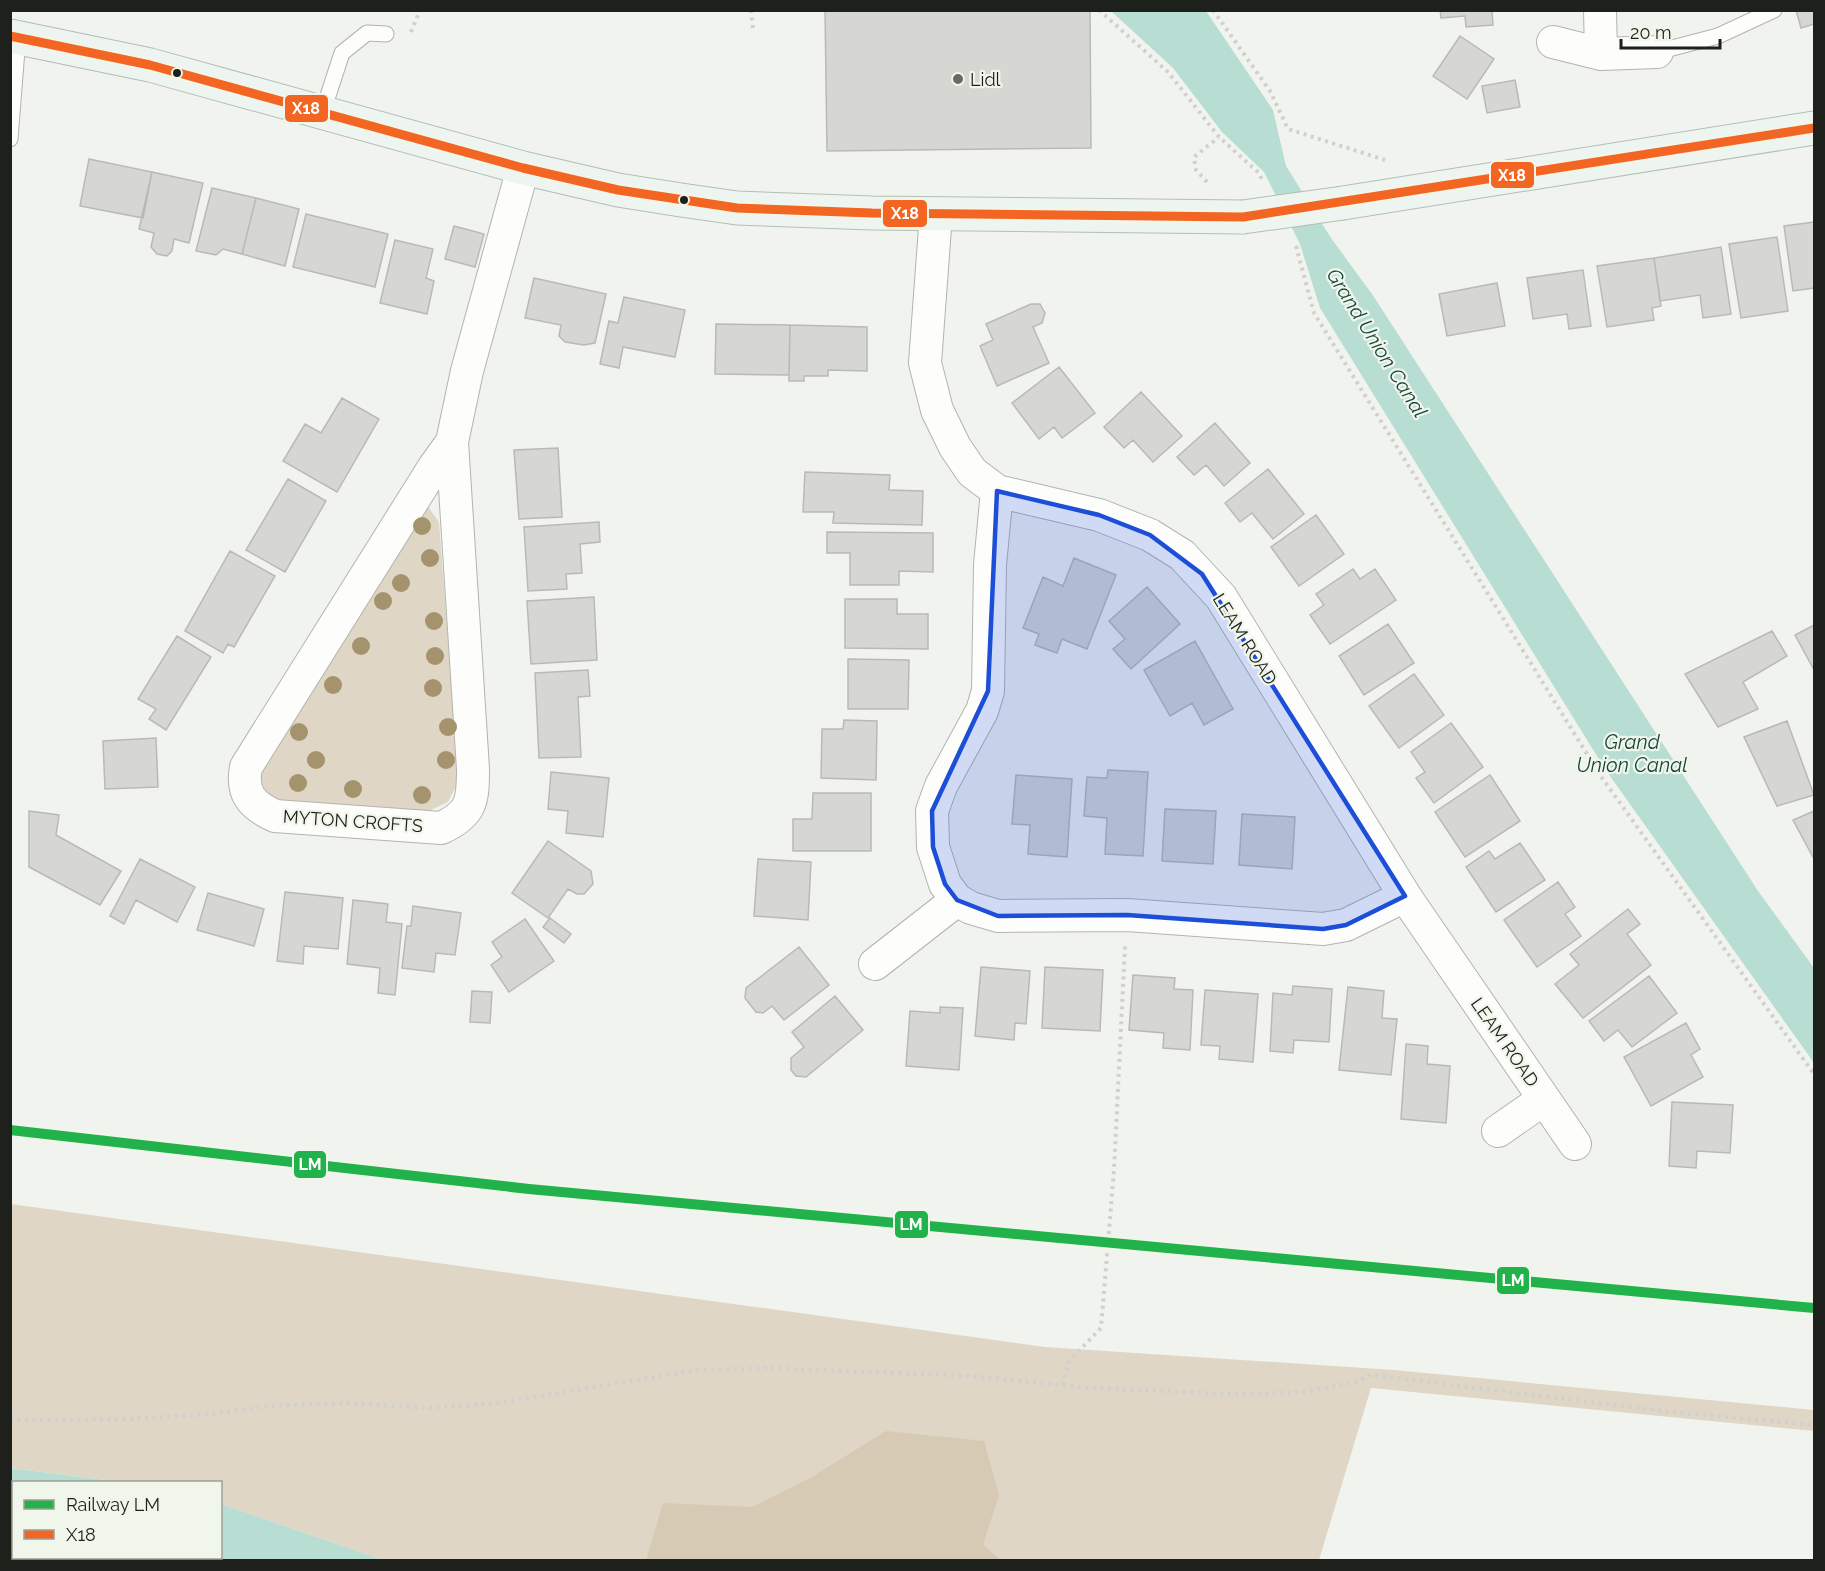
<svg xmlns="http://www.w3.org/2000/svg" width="1825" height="1571" viewBox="0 0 1825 1571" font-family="Raleway,sans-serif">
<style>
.green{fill:#e0d6c5}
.forest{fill:#d7cab5}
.water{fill:#b8ddd3}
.building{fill:#d6d6d2;stroke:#b9bab6;stroke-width:1.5}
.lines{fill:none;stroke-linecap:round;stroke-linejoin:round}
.lane-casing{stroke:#b2b4b0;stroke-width:17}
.street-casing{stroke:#b2b4b0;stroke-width:34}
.primary-casing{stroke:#b3beb5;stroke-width:35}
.path{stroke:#d0d0ce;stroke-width:4;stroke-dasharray:3 4.5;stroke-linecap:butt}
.lane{stroke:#fdfdfc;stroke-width:15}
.street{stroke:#fdfdfc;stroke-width:32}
.primary{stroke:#eef4ef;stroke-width:33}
.primary-bridge-casing{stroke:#b3beb5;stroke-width:35;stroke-linecap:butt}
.primary-bridge{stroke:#eef4ef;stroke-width:33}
.bus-1-casing{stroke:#f1f6eb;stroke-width:14}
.bus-1{stroke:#f26522;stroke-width:9}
.rail-1-casing{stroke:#f1f6eb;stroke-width:15}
.rail-1{stroke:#22b24c;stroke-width:10}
.tree{fill:#a4936c}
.marked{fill:#1d4ed8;fill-opacity:0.2;stroke:#1d4ed8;stroke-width:4.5;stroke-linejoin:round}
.bus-dot{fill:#1e201c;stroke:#f1f6eb;stroke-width:2}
.poi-dot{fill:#686a66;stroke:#f1f6eb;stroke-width:2}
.labels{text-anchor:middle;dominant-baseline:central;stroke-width:4.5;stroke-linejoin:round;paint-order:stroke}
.poi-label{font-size:18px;fill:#1e201c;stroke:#f1f6eb;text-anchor:start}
.street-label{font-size:18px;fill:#1e201c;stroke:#f1f6eb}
.water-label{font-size:20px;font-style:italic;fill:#19453d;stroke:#f1f6eb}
.line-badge{stroke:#f1f6eb;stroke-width:2}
.badge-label{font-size:16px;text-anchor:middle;font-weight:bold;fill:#fff}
</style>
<rect width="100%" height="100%" fill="#f1f3ee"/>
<!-- green -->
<path class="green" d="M427,505L439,522L459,780L448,802L422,814L281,805L264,790L257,775Z
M11,1204L1045,1347L1394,1370L1814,1410V1431L1371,1388L1319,1560H383L221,1504L220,1482H121L11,1468Z
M13,1541L14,1558H176L197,1560H11L10,1543Z"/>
<!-- forest -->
<path class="forest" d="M886,1431L984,1441L999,1495L983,1545L1001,1560H646L663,1503L752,1507L810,1478Z"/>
<!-- water -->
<path class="water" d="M1111,11H1206L1273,110L1286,166L1331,238L1372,294L1758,891L1814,968V1063L1605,769L1320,308L1300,244L1264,172L1222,132L1173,68Z
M10,1468L121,1482H14L13,1541L11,1543Z
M221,1504L383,1560H197L176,1558H220Z"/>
<!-- building -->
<path class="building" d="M825,10H1090L1091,148L827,151Z
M1440,10H1492L1493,25L1466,27L1465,16L1441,18Z
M1796,10H1814V24L1801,28Z
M1460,36L1494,59L1467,99L1433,76Z
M1515,80L1520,107L1487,113L1482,86Z
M89,159L152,172L143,218L80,206Z
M152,172L203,183L189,243L174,239L172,251L167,256L157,254L151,247L154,233L139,229Z
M212,188L256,198L242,254L223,249L216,255L196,251Z
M256,198L299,209L285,266L242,254Z
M306,214L388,234L375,287L293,267Z
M1814,222V288L1793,291L1784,226Z
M454,226L484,234L475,267L445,259Z
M1777,237L1788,311L1741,318L1729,244Z
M395,240L433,249L426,278L434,281L427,314L380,303Z
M1721,247L1731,314L1703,318L1700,295L1660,301L1654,258Z
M1654,258L1661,306L1652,308L1654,320L1607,327L1597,266Z
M1583,270L1591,326L1569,329L1567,314L1533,319L1527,278Z
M534,278L606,294L595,343L584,345L565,342L559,336L561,325L525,318Z
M1497,283L1505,326L1447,336L1439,294Z
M624,297L685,310L675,357L623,347L619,368L600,364L609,321L618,323Z
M1031,304H1040L1045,313L1042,323L1033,327L1049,363L997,386L980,346L993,340L986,324Z
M716,324L790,325L789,375L715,374Z
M790,325L867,327V371L828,370V376H804V381H789Z
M1059,367L1095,413L1062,438L1054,427L1039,439L1012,403Z
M1141,392L1182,436L1153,462L1133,440L1124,448L1104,427Z
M342,398L379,419L337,492L283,461L305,424L321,433Z
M1215,423L1250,463L1224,486L1206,465L1194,475L1177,457Z
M558,448L562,517L519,519L514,450Z
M1268,469L1304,514L1273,539L1252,513L1240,522L1225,503Z
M805,472L890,475L889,490L923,491L922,525L833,523L834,512H803Z
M288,479L326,501L285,572L246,550Z
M1316,515L1344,554L1299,586L1271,547Z
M599,522L600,542L580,544L582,573L566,574L567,589L528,591L524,527Z
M827,532L933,533V572L899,571V585H850V553H827Z
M230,551L275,576L234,647L228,644L223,653L185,631Z
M1074,558L1116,575L1087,649L1062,639L1057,653L1035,645L1039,634L1023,628L1043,577L1063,586Z
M1353,569L1360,579L1375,569L1396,600L1330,644L1310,615L1324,605L1316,594Z
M1147,587L1180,624L1131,669L1113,649L1125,639L1109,621Z
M594,597L597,660L531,664L527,601Z
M845,599H897V614H928V649L845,648Z
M1388,624L1414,663L1364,695L1339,656Z
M1814,625V670L1795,635Z
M1772,631L1787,656L1743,682L1758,709L1718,727L1685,674Z
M177,636L211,657L166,730L149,719L156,709L138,699Z
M1195,641L1233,709L1204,725L1192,703L1170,716L1144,670Z
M848,659L909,660L908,709H848Z
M588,670L590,696L578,697L581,757L539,758L535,673Z
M1414,674L1444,715L1399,748L1369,706Z
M844,720L877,721L876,780L821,778L822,729H843Z
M1787,721L1814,795L1777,806L1744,737Z
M1451,723L1483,767L1434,803L1416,778L1425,772L1411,752Z
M156,738L158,787L105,789L103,741Z
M1108,770L1148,772L1143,856L1105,854L1107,818L1084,816L1087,777L1107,778Z
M551,772L609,778L603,837L566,833L568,811L548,809Z
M1016,775L1072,779L1067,857L1028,854L1030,825L1012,824Z
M1490,775L1520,821L1465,857L1435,812Z
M813,793H871V851H793V819H812Z
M1165,809L1216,811L1213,864L1162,861Z
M29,811L59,815L56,835L121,871L100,905L29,867Z
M1814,811V859L1793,820Z
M1242,814L1295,817L1292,869L1239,865Z
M548,841L591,871L593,884L584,894H577L568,889L548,918L512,893Z
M1520,843L1545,880L1496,912L1466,867L1489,851L1495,859Z
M140,859L195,887L177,922L136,900L124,924L110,916Z
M758,859L811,862L808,920L754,916Z
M1558,882L1575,907L1565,914L1581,936L1537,967L1504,920Z
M285,892L343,898L338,949L304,946L303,964L277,961Z
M208,893L264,909L254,946L197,930Z
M353,900L388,904L386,922L402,924L395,995L378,993L380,968L347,964Z
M413,906L461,913L455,955L436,953L434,972L402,968L407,926H411Z
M1628,909L1640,924L1627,934L1651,965L1583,1018L1555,984L1579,965L1570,954Z
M550,918L571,934L564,943L543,927Z
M525,919L554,961L509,992L491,965L502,957L492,942Z
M799,947L829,985L784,1020L772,1006L763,1013L756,1012L745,998L746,988Z
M981,967L1030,971L1026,1024L1015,1023L1014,1040L975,1036Z
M1045,967L1103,970L1100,1031L1042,1028Z
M1133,975L1175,978L1174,989L1193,990L1190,1050L1163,1048L1164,1033L1129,1030Z
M1649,976L1677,1013L1632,1047L1618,1030L1604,1041L1589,1021Z
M1293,986L1332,989L1329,1042L1294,1040L1293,1053L1270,1051L1273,993L1292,995Z
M1348,987L1384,991L1382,1018L1397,1019L1391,1075L1339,1070Z
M1205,990L1258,994L1253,1062L1219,1059L1220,1046L1201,1045Z
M472,991L492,992L490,1023L470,1022Z
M835,996L863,1030L806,1077L796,1076L791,1070V1058L804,1047L792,1032Z
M940,1007L963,1008L959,1070L906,1066L910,1011L940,1013Z
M1686,1023L1700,1049L1691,1055L1703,1077L1651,1106L1624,1057Z
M1406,1044L1428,1046L1427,1064L1450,1066L1446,1123L1401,1119Z
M1672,1102L1733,1105L1730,1153L1697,1151L1696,1168L1669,1166Z"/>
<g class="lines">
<!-- lane casing -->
<g class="lane-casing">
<path id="lane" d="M1657,52L1718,36L1774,10
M322,114L342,53L367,33L386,34
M10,139L18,37"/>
</g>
<!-- street casing -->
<g class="street-casing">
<path id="street" d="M1600,10L1601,54
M1553,42L1601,54L1657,52
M936,214L925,363L937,410L955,447L972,472L997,491L1099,515L1150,535L1182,555L1221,597L1405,896L1346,925L1323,929L1127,915L998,916L971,908L957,900L945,884L933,847L932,811L941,786L982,711L988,691L990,565L997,491
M452,442L434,467L246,767C241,793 251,805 275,816L441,828C472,814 473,801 473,769L452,442L467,371L523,168
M1405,896L1575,1144
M875,964L957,900
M1498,1131L1544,1099"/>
</g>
<!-- primary casing -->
<g class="primary-casing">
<path id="primary" d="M10,36L150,65L523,168L618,190L681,200L737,208L872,213L1243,217
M1343,203L1814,128"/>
</g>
<!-- path -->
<path class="path" d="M751,10L753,29
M1099,10L1168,72L1219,137L1259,173L1263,182
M1213,10L1270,91L1288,129L1385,160
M411,32L420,10
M1207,182L1196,170L1194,157L1219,137
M1296,246L1314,313L1600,775L1814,1074
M1063,1385L1069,1361L1101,1328L1114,1170L1125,946
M10,1420L131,1419L213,1414L268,1406L349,1403L429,1408L463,1406L497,1403L698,1370L767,1368L972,1376L1089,1388L1235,1394L1304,1392L1355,1382L1371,1375L1672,1412L1814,1425"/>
<!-- lane -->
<use href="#lane" class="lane"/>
<!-- street -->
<use href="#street" class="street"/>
<!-- primary -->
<use href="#primary" class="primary"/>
<!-- primary-bridge casing -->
<g class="primary-bridge-casing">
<path id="primary-bridge" d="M1243,217L1343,203"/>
</g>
<!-- primary-bridge -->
<use href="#primary-bridge" class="primary-bridge"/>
<!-- bus-1 casing -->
<g class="bus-1-casing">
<path id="bus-1" d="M10,36L150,65L523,168L618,190L737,208L872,213L1243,217L1814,128"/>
</g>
<!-- bus-1 -->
<use href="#bus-1" class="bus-1"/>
<!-- rail-1 casing -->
<g class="rail-1-casing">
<path id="rail-1" d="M10,1130L529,1189L1814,1308"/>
</g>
<!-- rail-1 -->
<use href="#rail-1" class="rail-1"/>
</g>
<!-- trees -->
<g class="tree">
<circle cx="422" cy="526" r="9"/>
<circle cx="430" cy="558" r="9"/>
<circle cx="401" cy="583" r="9"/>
<circle cx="383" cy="601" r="9"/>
<circle cx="434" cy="621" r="9"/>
<circle cx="361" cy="646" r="9"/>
<circle cx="435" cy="656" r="9"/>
<circle cx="333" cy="685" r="9"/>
<circle cx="433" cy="688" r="9"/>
<circle cx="448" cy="727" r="9"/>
<circle cx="299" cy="732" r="9"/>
<circle cx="316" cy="760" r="9"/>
<circle cx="446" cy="760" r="9"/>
<circle cx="298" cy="783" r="9"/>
<circle cx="353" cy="789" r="9"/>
<circle cx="422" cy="795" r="9"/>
</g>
<!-- marked area -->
<path class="marked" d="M997,491L1099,515L1150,535L1202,574L1405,896L1346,925L1323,929L1127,915L998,916L957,900L945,884L933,847L932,811L988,691Z"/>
<!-- markers -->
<g class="bus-dot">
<circle cx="177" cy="73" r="5"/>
<circle cx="684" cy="200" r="5"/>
</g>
<circle class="poi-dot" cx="958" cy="79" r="6"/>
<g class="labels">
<!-- poi labels -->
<g class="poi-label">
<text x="970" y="79">Lidl</text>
</g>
<!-- street labels -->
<g class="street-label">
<text transform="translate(1245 639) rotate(58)">LEAM ROAD</text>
<text transform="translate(353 821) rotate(4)">MYTON CROFTS</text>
<text transform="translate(1505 1042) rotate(55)">LEAM ROAD</text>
</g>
<!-- water labels -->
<g class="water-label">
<text transform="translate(1377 343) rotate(58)">Grand Union Canal</text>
<text x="1632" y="742">Grand<tspan x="1632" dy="23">Union Canal</tspan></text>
</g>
</g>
<g class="line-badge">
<rect x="284" y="94" width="45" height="29" rx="6" fill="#f26522"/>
<rect x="1490" y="161" width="45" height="28" rx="6" fill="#f26522"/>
<rect x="882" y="199" width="46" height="29" rx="6" fill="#f26522"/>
<rect x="293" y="1150" width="34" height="29" rx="6" fill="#22b24c"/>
<rect x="894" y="1210" width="35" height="29" rx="6" fill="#22b24c"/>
<rect x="1496" y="1266" width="34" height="29" rx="6" fill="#22b24c"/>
</g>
<g class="badge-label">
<text x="306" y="114">X18</text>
<text x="1512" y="181">X18</text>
<text x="905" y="219">X18</text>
<text x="310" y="1170">LM</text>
<text x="911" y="1230">LM</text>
<text x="1513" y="1286">LM</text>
</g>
<!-- border -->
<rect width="1825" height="1571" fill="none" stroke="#1e201c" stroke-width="24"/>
<!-- legend -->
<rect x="12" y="1481" width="210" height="78" fill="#f1f6eb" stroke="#9da098" stroke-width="1.5"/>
<rect x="24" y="1500" width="30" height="9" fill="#22b24c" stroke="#9da098" stroke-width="1.5"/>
<text x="66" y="1511" font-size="18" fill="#1e201c">Railway LM</text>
<rect x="24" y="1530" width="30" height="9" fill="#f26522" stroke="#9da098" stroke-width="1.5"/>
<text x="66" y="1541" font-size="18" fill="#1e201c">X18</text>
<!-- scale -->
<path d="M1621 39v9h99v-9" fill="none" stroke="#1e201c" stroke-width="3"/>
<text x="1630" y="39" font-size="18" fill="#1e201c" stroke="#f1f6eb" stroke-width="4.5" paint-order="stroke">20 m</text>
</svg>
